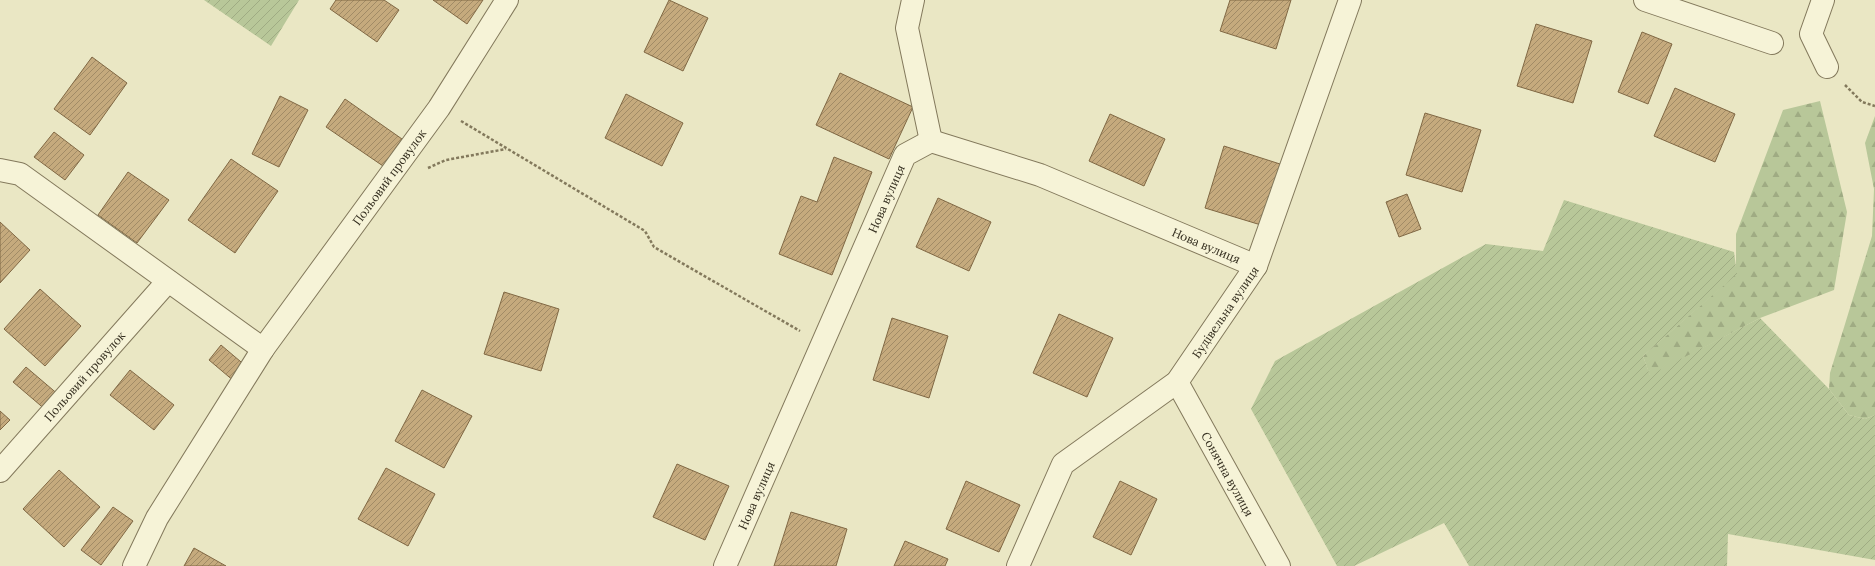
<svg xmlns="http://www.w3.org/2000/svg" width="1875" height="566" viewBox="0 0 1875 566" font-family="Lora,serif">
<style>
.forest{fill:url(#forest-firs)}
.garden{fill:url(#garden-furrows)}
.building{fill:url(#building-hatch);stroke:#806844}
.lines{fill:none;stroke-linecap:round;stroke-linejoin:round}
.minor-casing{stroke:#83795c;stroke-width:24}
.path{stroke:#83795c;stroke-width:2.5;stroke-dasharray:3 2;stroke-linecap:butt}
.minor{stroke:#f6f3d7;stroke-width:22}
.labels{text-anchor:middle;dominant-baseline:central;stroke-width:3;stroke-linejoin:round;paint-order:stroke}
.street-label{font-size:12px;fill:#342e1f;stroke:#f2f0d3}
</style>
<defs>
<pattern id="forest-firs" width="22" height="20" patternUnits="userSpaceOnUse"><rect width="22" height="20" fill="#b8c799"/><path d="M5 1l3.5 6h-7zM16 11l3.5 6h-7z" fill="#9fab83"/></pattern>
<pattern id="garden-furrows" width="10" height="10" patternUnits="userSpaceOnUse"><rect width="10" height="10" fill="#b8c799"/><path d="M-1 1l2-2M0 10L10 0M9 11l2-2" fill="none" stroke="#9fab83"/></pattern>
<pattern id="building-hatch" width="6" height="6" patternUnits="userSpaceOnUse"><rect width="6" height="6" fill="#c5aa7d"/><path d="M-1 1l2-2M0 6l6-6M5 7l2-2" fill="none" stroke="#a18b66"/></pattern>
</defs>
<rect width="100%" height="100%" fill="#eae7c4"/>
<!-- forest -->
<path class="forest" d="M1820,101L1847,212L1834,290L1760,318L1650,376L1643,356L1736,274V234L1783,110Z
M1875,116V415L1865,419L1849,415L1829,389L1830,373L1872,236L1874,189L1865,143Z"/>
<!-- garden -->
<path class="garden" d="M204,0H299L271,46Z
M1564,200L1734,252L1737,274L1643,356L1650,375L1760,318L1829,389L1849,415L1865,419L1875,415V560L1728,534L1727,566H1469L1444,523L1354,566H1337L1251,409L1275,361L1486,244L1543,251Z"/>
<!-- building -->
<path class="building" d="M336,0H384L399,10L377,42L330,9Z
M433,0H483L467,24Z
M669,0L708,18L683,71L644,52Z
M1230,0H1291L1276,49L1220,31Z
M1536,24L1592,41L1573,103L1517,86Z
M1642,32L1672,44L1648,104L1618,92Z
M92,57L127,83L90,135L54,109Z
M840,73L913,107L889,159L816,125Z
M1675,88L1735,114L1715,162L1654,136Z
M626,94L683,123L662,166L605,138Z
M280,96L308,110L279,167L252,154Z
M345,99L402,139L383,166L326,127Z
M1425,113L1481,130L1462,192L1406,175Z
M1110,114L1165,139L1144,186L1089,161Z
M54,132L84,155L65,180L34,157Z
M1224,146L1280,164L1261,225L1205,208Z
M834,157L872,172L832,275L779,254L801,196L817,202Z
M231,159L278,191L235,253L188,220Z
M128,172L169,200L137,243L98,215Z
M1407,194L1421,229L1399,237L1386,202Z
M938,198L991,222L969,271L916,247Z
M0,222L30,250L0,283Z
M40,289L81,326L45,366L4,329Z
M504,292L559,309L541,371L484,354Z
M1059,314L1113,338L1087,397L1033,373Z
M892,318L948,336L929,398L873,380Z
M221,345L247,367L235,382L209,360Z
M26,367L60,396L47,411L13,382Z
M130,370L174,405L154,430L110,395Z
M422,390L472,416L444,468L395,441Z
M0,411L10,420L0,430Z
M677,464L729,486L705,540L653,517Z
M386,468L435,494L408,546L358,519Z
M59,470L100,507L64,547L23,509Z
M966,481L1020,505L999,552L946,529Z
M1120,481L1157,499L1131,555L1093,537Z
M113,507L133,521L101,565L81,550Z
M791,512L847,529L836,566H774Z
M905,541L948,559L945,566H894Z
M194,548L226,566H184Z"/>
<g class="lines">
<!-- minor casing -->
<g class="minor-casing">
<g id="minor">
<path d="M913,0L907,28L931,141"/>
<path d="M1645,0L1772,43"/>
<path d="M1823,0L1811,34L1827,67"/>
<path d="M0,170L20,174L263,349"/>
<path id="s1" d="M1177,382L1279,566"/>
<path id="s2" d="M0,471L168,281"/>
<path id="s3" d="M134,566L157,518L263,349L439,108L507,0"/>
<path id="s4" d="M725,566L905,155L931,141L1040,175L1256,266"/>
<path id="s5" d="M1018,566L1063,464L1177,382L1256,266L1350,0"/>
</g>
</g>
<!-- path -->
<path class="path" d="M1845,85L1862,102L1875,106
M461,121L645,231L654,247L800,331
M428,168L446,160L506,149"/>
<!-- minor -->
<use href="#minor" class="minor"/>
</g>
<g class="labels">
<!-- street labels -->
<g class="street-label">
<text stroke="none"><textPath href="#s3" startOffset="466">Польовий провулок</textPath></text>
<text stroke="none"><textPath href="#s4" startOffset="401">Нова вулиця</textPath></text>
<text stroke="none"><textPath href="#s4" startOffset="773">Нова вулиця</textPath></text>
<text stroke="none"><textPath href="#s5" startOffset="337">Будівельна вулиця</textPath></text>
<text stroke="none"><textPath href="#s2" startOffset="127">Польовий провулок</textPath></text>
<text stroke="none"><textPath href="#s1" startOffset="105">Сонячна вулиця</textPath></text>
<text stroke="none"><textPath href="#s4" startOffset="77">Нова вулиця</textPath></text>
</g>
</g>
</svg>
